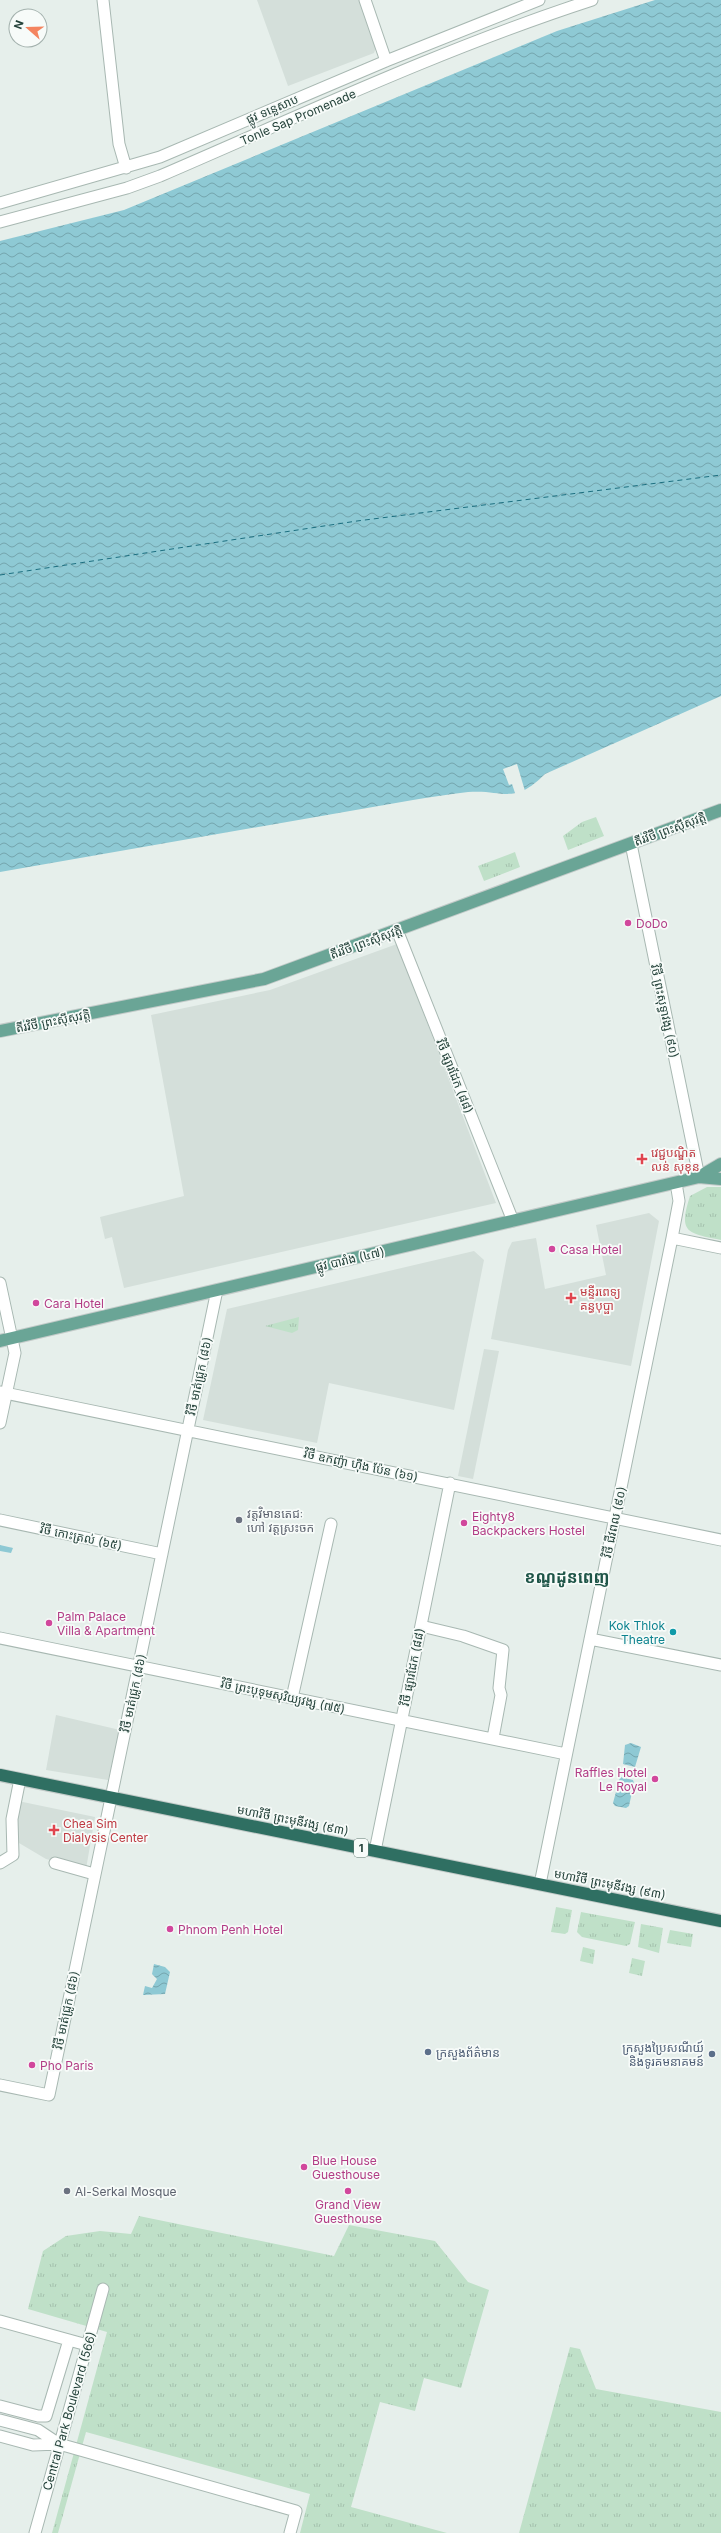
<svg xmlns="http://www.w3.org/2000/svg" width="721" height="2533" viewBox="0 0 721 2533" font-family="Inter,'Noto Sans Khmer',sans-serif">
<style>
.built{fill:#d4dfda}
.grass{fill:url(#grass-tufts)}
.water{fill:url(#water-waves)}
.pier{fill:#e6efeb}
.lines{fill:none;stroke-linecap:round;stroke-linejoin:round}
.ferry{stroke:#1c6f80;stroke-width:1;stroke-dasharray:5 4;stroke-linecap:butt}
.minor-casing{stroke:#a8b8b2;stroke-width:13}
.major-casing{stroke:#c2cac8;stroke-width:14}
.highway-casing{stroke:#c2cac8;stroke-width:14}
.minor{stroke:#fff;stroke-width:11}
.major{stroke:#6aa596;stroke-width:12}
.highway{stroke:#2f6f62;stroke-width:12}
.hotel-dot{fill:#d1479c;stroke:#f7fbf9;stroke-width:1.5}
.health-dot{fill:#e0444e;stroke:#f7fbf9;stroke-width:1.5}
.worship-dot{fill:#6b7280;stroke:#f7fbf9;stroke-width:1.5}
.culture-dot{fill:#0f9aa8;stroke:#f7fbf9;stroke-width:1.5}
.service-dot{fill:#5c6f8a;stroke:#f7fbf9;stroke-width:1.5}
.labels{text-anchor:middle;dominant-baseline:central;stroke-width:3.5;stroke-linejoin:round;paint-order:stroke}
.shield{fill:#f7fbf9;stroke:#637a73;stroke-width:1}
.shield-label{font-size:11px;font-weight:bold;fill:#24423a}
.street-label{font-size:12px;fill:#24423a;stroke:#f7fbf9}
.hotel-label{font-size:12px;fill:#b23c85;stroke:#f7fbf9;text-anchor:start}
.health-label{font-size:12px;fill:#be3a42;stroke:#f7fbf9;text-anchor:start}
.worship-label{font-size:12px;fill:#5b616d;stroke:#f7fbf9;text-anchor:start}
.culture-label{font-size:12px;fill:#0d838f;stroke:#f7fbf9;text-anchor:end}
.service-label{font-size:12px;fill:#4e5e75;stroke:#f7fbf9;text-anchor:end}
.district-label{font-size:16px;font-weight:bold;fill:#1f5548;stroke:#f7fbf9}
</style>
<defs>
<pattern id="grass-tufts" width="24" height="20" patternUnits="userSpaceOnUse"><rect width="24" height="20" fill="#bfe0c8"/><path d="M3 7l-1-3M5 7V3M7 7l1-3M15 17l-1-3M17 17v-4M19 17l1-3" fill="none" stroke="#a4c1ad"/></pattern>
<pattern id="water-waves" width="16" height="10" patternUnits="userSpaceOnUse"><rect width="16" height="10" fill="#8ec9d4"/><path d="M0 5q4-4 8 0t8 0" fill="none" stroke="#74a5ad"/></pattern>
</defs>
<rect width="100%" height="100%" fill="#e6efeb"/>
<!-- built -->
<path class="built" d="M257,0H361L377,45L374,53L288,86Z
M397,944L496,1203L124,1288L112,1237L105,1239L100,1217L184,1196L151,1015L270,990Z
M649,1213L659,1221L631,1366L491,1339L508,1250L512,1242L536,1238L545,1289L606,1275L596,1225Z
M474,1251L484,1260L454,1410L329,1383L317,1443L203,1420L227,1309Z
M484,1349L499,1351L473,1479L458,1476Z
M56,1715L120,1730L108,1780L46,1770Z
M18,1801L95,1817L86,1869L46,1859L14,1840Z"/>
<!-- grass -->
<path class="grass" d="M596,817L604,836L568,850L563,836L582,822Z
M515,852L520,867L484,881L478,866Z
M707,1187H721V1240C687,1233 678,1233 690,1196Z
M299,1317L298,1330L292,1333L265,1326Z
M556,1907L572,1910L568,1932L565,1934L551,1932Z
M581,1912L635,1922L630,1944L626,1946L582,1937L577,1932Z
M641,1924L663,1928L659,1953L638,1947Z
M670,1930L693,1934L691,1947L667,1943Z
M583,1947L595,1950L593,1964L580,1961Z
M632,1958L645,1961L642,1976L629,1973Z
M139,2216L334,2256L349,2225L435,2241L468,2282L489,2290L461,2388L424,2378L415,2411L380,2402L351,2507L447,2533H300L310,2494L86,2432L58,2533H52L107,2332L28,2309L43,2251L66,2236L100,2231L131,2234Z
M570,2347L580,2349L596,2389L721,2412V2533H519Z"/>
<!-- water -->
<path class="water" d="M655,0H721V696L545,774C513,806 504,789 468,792C450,794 431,797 413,800L0,872V241L124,210L557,31Z
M0,1545L13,1548L11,1553L0,1551Z
M631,1743L641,1747L635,1767L623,1764L625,1745Z
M620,1777L633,1780L634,1783L629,1806L626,1808L615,1806L613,1803Z
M154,1964L165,1967L170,1972L165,1994L143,1995L145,1986L152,1988L157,1979L152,1974Z"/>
<!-- pier -->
<path class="pier" d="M517,764L525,791L516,796L512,784L509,785L503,769Z"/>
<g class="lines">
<!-- ferry -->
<path class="ferry" d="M0,575L357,521L721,475"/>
<!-- minor casing -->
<g class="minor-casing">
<path id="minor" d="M103,0L119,144L126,168
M365,0L386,61
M0,203L160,157L386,61L539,0
M0,222L127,188L160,176C302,115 444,48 592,0
M631,844L699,1177
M397,930L513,1221
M672,1238L721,1248
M0,1283L15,1353L0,1423
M0,1392L721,1540
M0,1520L162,1554
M421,1626L463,1636L503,1650L499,1688L501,1695L493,1738
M0,1638L566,1754
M590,1639L721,1665
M292,1698L331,1524
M375,1851L450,1483
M0,1863L13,1855L12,1819L20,1779
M55,1863L94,1874
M540,1884L672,1238L679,1201L676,1183
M0,2085L49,2095L217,1290
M0,2321L87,2345
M0,2406L38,2416H46L69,2340
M0,2420L38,2430L59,2444
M0,2436L33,2445L59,2444L296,2511L290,2533
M35,2533L103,2289"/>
</g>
<!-- major casing -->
<g class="major-casing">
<path id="major" d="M0,1031L264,979L721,810
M699,1177L721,1164
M0,1341L699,1177L721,1179"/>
</g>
<!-- highway casing -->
<g class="highway-casing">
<path id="highway" d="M0,1775L721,1921"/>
</g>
<!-- minor -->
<use href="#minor" class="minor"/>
<!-- major -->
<use href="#major" class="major"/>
<!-- highway -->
<use href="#highway" class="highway"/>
</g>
<!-- markers -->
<g class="hotel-dot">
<circle cx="628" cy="923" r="4"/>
<circle cx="552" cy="1249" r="4"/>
<circle cx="36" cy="1303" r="4"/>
<circle cx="464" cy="1523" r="4"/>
<circle cx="49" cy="1623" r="4"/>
<circle cx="655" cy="1779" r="4"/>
<circle cx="170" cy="1929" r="4"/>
<circle cx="32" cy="2065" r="4"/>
<circle cx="304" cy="2167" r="4"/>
<circle cx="348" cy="2191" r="4"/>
</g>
<g class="health-dot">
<path d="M640 1153h4v4h4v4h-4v4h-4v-4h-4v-4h4z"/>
<path d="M569 1292h4v4h4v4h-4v4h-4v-4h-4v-4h4z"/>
<path d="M52 1824h4v4h4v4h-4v4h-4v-4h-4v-4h4z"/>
</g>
<g class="worship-dot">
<circle cx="239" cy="1520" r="4"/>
<circle cx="67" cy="2191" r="4"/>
</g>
<circle class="culture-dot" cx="673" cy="1632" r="4"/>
<g class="service-dot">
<circle cx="428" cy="2052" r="4"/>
<circle cx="712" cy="2054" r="4"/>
</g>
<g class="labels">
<!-- shield labels -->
<rect class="shield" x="354" y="1839" width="14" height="18" rx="3"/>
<g class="shield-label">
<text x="361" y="1848">1</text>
</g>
<!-- street labels -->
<g class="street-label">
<text transform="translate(272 109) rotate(-23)">ផ្លូវ ទន្លេសាប</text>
<text transform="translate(298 117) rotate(-23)">Tonle Sap Promenade</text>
<text transform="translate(670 829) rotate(-20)">តីរវិថី ព្រះស៊ីសុវត្តិ</text>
<text transform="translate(366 942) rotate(-20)">តីរវិថី ព្រះស៊ីសុវត្តិ</text>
<text transform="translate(665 1011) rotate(78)">វិថី ព្រះសុទ្ធាវង្ស (៩០)</text>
<text transform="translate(53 1021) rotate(-11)">តីរវិថី ព្រះស៊ីសុវត្តិ</text>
<text transform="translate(455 1076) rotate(68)">វិថី ផ្សារដែក (៨៨)</text>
<text transform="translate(350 1259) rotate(-13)">ផ្លូវ បារាំង (៤៧)</text>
<text transform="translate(199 1376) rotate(-78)">វិថី មាត់ជ្រូក (៨៦)</text>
<text transform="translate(361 1465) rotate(12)">វិថី ឧកញ៉ា ហ៊ីង ប៉ែន (៦១)</text>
<text transform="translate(614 1522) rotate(-78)">វិថី ជីវពល (៩០)</text>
<text transform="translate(81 1537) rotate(12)">វិថី កោះត្រល់ (៦៥)</text>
<text transform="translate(412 1667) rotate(-79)">វិថី ផ្សារដែក (៨៨)</text>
<text transform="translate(133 1693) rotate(-78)">វិថី មាត់ជ្រូក (៨៦)</text>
<text transform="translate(283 1696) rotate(12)">វិថី ព្រះបុទុមសុរិយ្យវង្ស (៧៥)</text>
<text transform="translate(293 1820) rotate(11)">មហាវិថី ព្រះមុនីវង្ស (៩៣)</text>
<text transform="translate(610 1884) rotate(11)">មហាវិថី ព្រះមុនីវង្ស (៩៣)</text>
<text transform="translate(66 2010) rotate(-78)">វិថី មាត់ជ្រូក (៨៦)</text>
<text transform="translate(69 2411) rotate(-74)">Central Park Boulevard (566)</text>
</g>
<!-- hotel labels -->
<g class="hotel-label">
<text x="636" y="923">DoDo</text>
<text x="560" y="1249">Casa Hotel</text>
<text x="44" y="1303">Cara Hotel</text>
<text x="472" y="1516">Eighty8<tspan x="472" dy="14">Backpackers Hostel</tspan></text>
<text x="57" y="1616">Palm Palace<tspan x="57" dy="14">Villa &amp; Apartment</tspan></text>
<text x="647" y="1772" text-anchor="end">Raffles Hotel<tspan x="647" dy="14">Le Royal</tspan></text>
<text x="178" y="1929">Phnom Penh Hotel</text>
<text x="40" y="2065">Pho Paris</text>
<text x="312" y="2160">Blue House<tspan x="312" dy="14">Guesthouse</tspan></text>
<text x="348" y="2204" text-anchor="middle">Grand View<tspan x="348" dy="14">Guesthouse</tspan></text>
</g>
<!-- health labels -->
<g class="health-label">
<text x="651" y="1152">វេជ្ជបណ្ឌិត<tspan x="651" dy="14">លន់ សុខុន</tspan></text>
<text x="580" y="1291">មន្ទីរពេទ្យ<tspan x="580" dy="14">គន្ធបុប្ផា</tspan></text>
<text x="63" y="1823">Chea Sim<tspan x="63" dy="14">Dialysis Center</tspan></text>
</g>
<!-- worship labels -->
<g class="worship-label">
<text x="247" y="1513">វត្តវិមានតេជៈ<tspan x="247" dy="14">ហៅ វត្តស្រះចក</tspan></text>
<text x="75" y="2191">Al-Serkal Mosque</text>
</g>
<!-- culture labels -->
<g class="culture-label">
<text x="665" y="1625">Kok Thlok<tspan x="665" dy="14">Theatre</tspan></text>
</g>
<!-- service labels -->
<g class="service-label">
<text x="704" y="2047">ក្រសួងប្រៃសណីយ៍<tspan x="704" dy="14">និងទូរគមនាគមន៍</tspan></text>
<text x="436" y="2052" text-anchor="start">ក្រសួងព័ត៌មាន</text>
</g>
<!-- district labels -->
<g class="district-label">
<text x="567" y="1577">ខណ្ឌដូនពេញ</text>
</g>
</g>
<!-- north arrow -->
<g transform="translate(28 28) rotate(290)"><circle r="19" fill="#f7fbf9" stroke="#a3b1ad"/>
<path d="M0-3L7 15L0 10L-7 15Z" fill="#f4845f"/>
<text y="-6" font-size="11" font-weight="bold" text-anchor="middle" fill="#24423a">N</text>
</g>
</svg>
